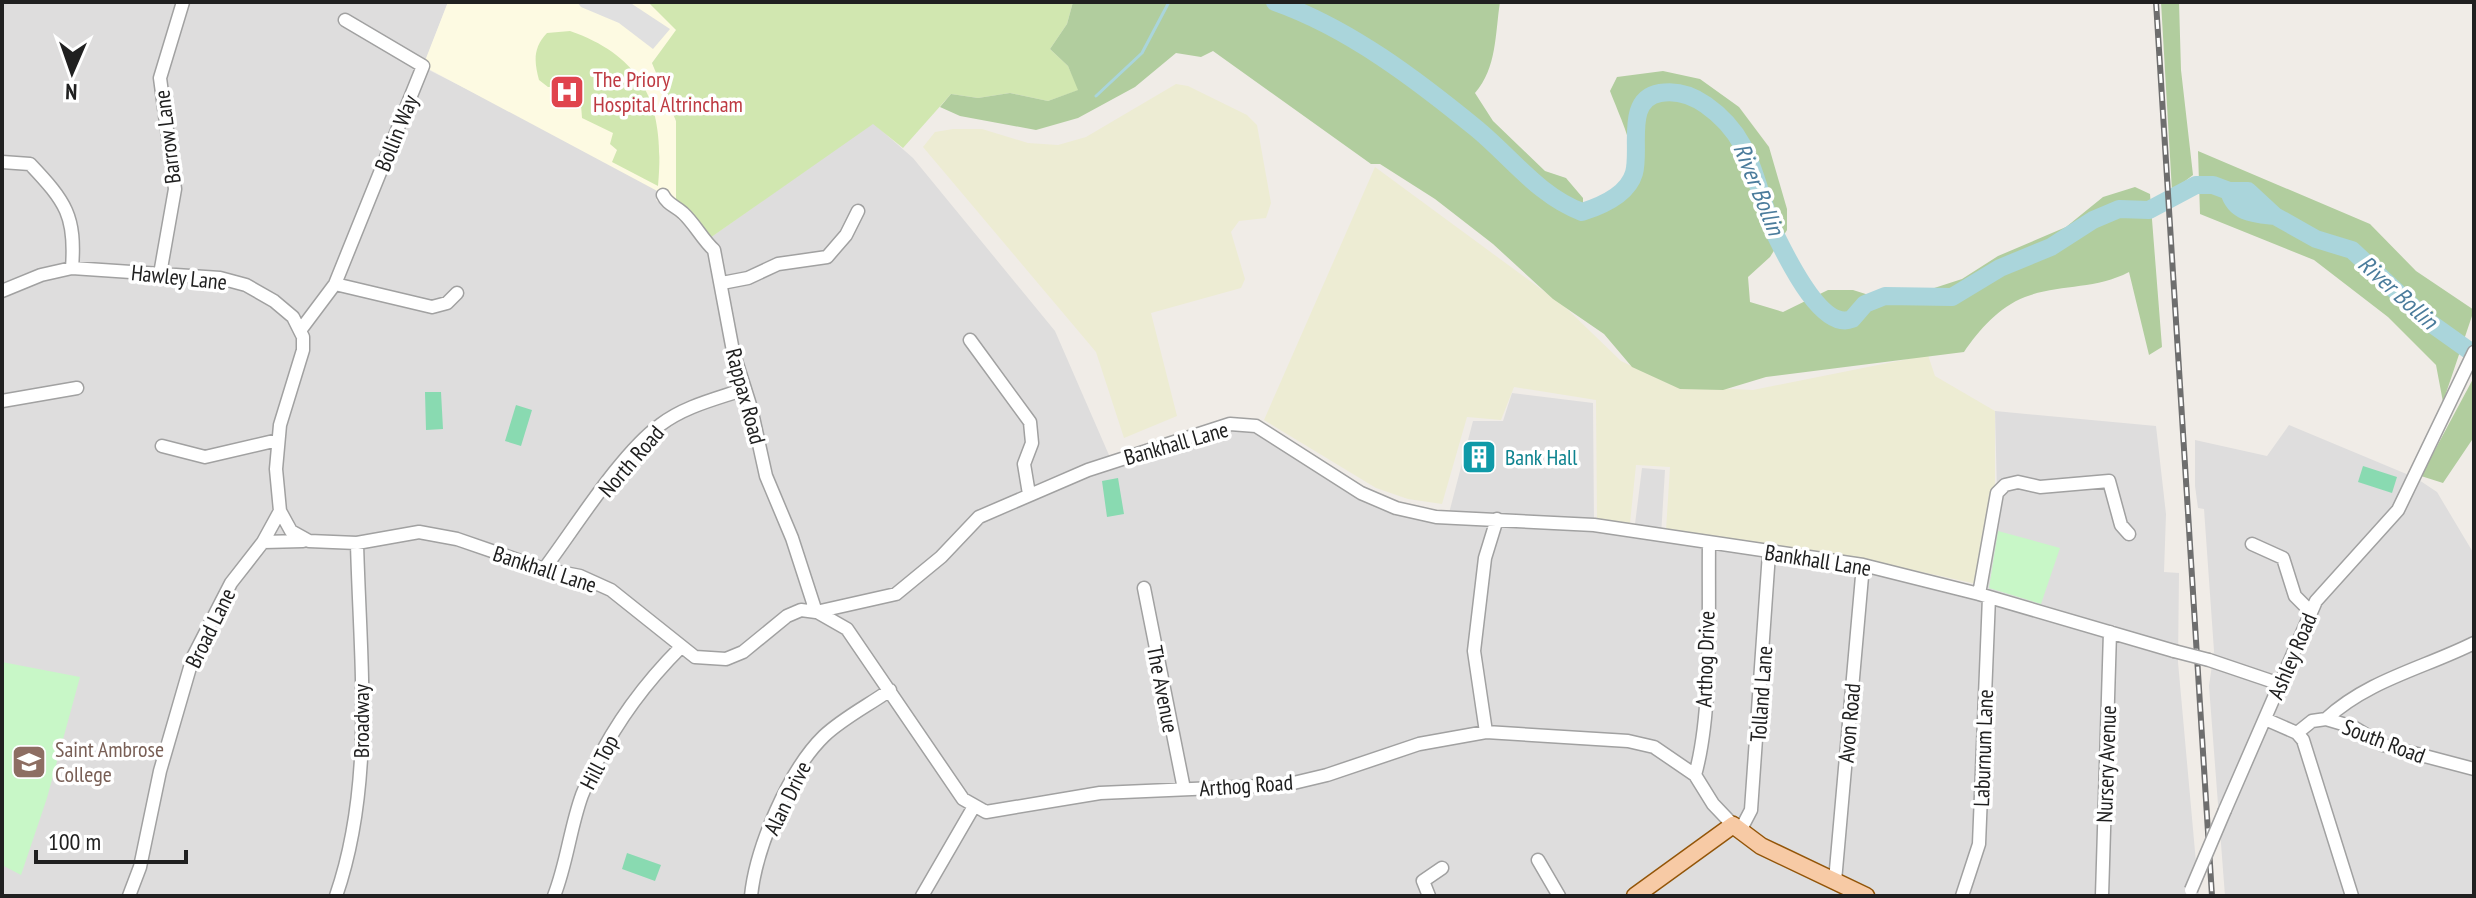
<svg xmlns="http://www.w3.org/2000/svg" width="2476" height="898" viewBox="0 0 2476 898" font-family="'PT Sans Narrow',sans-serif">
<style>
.residential{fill:#dedddd}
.education{fill:#fdfae2}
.farmland{fill:#edecd3}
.grass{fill:#d1e7b0}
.forest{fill:#b1cd9e}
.park{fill:#c8f7c7}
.pitch{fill:#89dab1}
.parking{fill:#e0e0e0}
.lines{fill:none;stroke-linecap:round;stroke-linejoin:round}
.stream{stroke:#aad5db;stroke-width:3}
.river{stroke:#aad5db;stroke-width:18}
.minor-casing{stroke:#a1a1a1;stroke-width:15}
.major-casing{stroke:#935508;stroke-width:19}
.minor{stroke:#fff;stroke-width:12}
.major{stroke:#f7caa5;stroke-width:16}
.rail-casing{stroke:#6e6e6e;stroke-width:6}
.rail{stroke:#fff;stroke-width:3;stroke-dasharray:9;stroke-linecap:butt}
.minor-bridge-casing{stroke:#a1a1a1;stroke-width:15;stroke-linecap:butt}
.minor-bridge{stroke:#fff;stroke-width:12}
.labels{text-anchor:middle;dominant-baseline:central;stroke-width:7;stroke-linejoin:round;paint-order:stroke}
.health-label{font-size:22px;fill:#be3a42;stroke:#fff;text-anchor:start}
.street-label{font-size:22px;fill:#202020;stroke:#fff}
.culture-label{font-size:22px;fill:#0d838f;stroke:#fff;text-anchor:start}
.education-label{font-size:22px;fill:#785e54;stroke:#fff;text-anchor:start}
.water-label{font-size:24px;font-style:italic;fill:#4b7c9c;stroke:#fff}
</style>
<rect width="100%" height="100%" fill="#f0ece7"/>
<!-- residential -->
<path class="residential" d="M2,2H448L423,67L658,186L656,200L687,227L700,245L873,123L913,158L1055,331L1112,462L1230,424L1256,426L1361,493L1448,517L1473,421H1503L1512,393L1593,403L1594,525L1634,532L1642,468L1665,470L1661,536L1769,553L1979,594L1997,493L1995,411L2156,426L2166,514L2164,572L2179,573L2178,662L2199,896H2Z
M2289,425L2416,478L2437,492L2474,554V896H2225L2209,686L2214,651L2204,509L2198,508L2195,486V440L2267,456Z"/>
<!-- education -->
<path class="education" d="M448,2H648L677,30L652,63L676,121V201L423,66Z"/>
<!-- farmland -->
<path class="farmland" d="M1176,84L1188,86L1247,115L1257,125L1271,203L1266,218L1239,221L1231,232L1245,279L1241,288L1151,313L1177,416L1124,438L1096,352L923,147L935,132L953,129H982L1028,143L1058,145L1086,137Z
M1375,167L1564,306L1621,361L1674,386L1753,390L1928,355L1935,376L1995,411V486L1977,584L1838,554L1666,530L1670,467L1636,465L1630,523L1597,521L1596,400L1514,387L1501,420L1467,417L1442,504L1408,499L1376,488L1264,420Z"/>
<!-- grass -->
<path class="grass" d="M648,2H1073L1067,24L1050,49L1068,66L1079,90L1048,101L1010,93L978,98L951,94L903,148L873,124L710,238L687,207L676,201V121L652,63L676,30Z
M570,31C647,58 665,109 658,186L612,162L617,150L610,144L613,133L582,118L580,92L573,86L548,87L539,80C534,61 533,48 547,33Z"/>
<!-- forest -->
<path class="forest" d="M1073,2H1500C1495,34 1497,68 1475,93L1493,121L1545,171L1566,178L1583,198V211C1659,190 1630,143 1610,91L1617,77L1663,71L1700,79L1739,107L1769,147L1787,209V230L1770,257L1748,277L1750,302L1783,312L1828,290H1853L1891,302L1962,279L1998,256L2066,227L2103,197L2135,187L2150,194L2162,347L2149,355L2129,272C2095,290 2058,284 2025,297C1999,307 1979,330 1964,352L1766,377L1723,390L1680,389L1632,367L1604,334L1553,299L1493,244L1435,199L1380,164H1371L1213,51L1201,57L1176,53L1135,87L1078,118L1036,130L960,116L940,107L951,94L978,98L1010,93L1048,101L1078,90L1068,66L1050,49L1067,24Z
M2161,2H2179L2181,70L2193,175L2172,191Z
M2198,151L2370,224L2416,271L2474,310L2443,402L2436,365L2388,317L2314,260L2200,214Z
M2474,377V437L2443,483L2421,476Z"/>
<!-- park -->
<path class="park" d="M1998,531L2060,548L2041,604L1989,588Z
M2,662L80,677L47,798L21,875L2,865Z"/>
<!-- pitch -->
<path class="pitch" d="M425,392H441L443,429L426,430Z
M516,405L532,410L521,446L505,441Z
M2363,466L2397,477L2392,493L2358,482Z
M1118,478L1124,514L1107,517L1102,481Z
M627,853L661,865L655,881L622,869Z"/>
<!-- parking -->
<path class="parking" d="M577,2H629L670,29L653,49L619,23L581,7Z"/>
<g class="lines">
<!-- stream -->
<path class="stream" d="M1096,96L1142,53L1169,2"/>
<!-- river -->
<path class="river" d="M1275,2C1349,28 1417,80 1477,129C1512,158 1539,196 1582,212C1601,206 1628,194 1634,173C1641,149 1624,99 1660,93C1677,90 1692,95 1706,105C1756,140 1753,185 1776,236C1788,260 1822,331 1852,319L1865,304L1885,296L1952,297L2000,268L2051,247L2093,220L2119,209L2149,210L2196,185H2213L2229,191C2235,214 2256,214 2275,216
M2229,191H2248L2275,216L2316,239L2352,250L2429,322L2474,354"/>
<!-- minor casing -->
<g class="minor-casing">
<path id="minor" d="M2,162L30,164C66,202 76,216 72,268
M663,195C667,204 675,206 683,213C695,224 702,239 714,250L733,351L751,408L766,476L792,538L816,612
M160,274L175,189L160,78L183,2
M722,283L748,278L778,264L827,257L846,235L858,211
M335,284L432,307L447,303L457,293
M2,291L41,275L72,268L220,278L246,285L274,301L293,317L303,337V350L280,425L276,469L280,511L263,542L231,583L193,657L160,771L140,867L129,896
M302,328L335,284L423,66L345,20
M970,340L1030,422L1032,443L1024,464L1029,494
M2,401L77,388
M162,446L205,457L278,440
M280,511L291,531L309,541L357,543L419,532L457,539L544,569L580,576L611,590L695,657L726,659L743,652L787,616L801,610L816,612L896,594L941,557L979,517L1088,470L1230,424L1256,426L1361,493L1396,508L1436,517L1594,525L1863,565L1979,594L2174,651
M263,542L303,541
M2252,544L2283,558L2295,596L2311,612
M544,569C575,528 621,453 660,425C685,406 716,399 745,389
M1144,588L1184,789
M1979,594L1997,493L2005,485L2018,482L2040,487L2109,481L2121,525L2129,534
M819,613L847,629L963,799L986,812L1100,793L1285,785L1327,775L1419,744L1486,732L1628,741L1654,747L1695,775L1713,804L1733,825
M2209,660L2280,684
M2265,719L2297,733L2303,740L2352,896
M2326,719C2368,680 2424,668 2474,643
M1486,732L1474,651L1485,558L1497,519
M2297,733L2312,721L2326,719L2353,727L2383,745L2474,769
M1695,775C1713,711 1708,611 1709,543
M2225,810L2316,601L2398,510L2474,352
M1740,831L1751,810L1769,553
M1538,860L1559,896
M1835,881L1863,565
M336,896C375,783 360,661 357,543
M554,896C567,863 570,828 582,795C604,739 639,689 681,647
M751,896C756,847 789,770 824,736C843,718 869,705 890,690
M922,896L973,808
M1429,896L1423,881L1442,868
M1962,896L1979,844L1989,597
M2102,896L2110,632"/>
</g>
<!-- major casing -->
<g class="major-casing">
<path id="major" d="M1635,896L1733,825L1761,846L1866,896"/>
</g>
<!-- minor -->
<use href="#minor" class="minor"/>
<!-- major -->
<use href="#major" class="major"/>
<!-- rail casing -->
<g class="rail-casing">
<path id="rail" d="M2156,2L2212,896"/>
</g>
<!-- rail -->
<use href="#rail" class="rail"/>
<!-- minor-bridge casing -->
<g class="minor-bridge-casing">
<path id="minor-bridge" d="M2174,651L2209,660
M2191,890L2225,810"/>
</g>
<!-- minor-bridge -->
<use href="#minor-bridge" class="minor-bridge"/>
</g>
<!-- icons -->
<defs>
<g id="hospital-square" transform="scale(1.8)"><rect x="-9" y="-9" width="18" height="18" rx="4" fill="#e0444e" stroke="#fff"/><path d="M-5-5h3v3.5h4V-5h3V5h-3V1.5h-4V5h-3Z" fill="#fff"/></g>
<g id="building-square" transform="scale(1.8)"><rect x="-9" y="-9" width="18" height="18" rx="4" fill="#0f9aa8" stroke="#fff"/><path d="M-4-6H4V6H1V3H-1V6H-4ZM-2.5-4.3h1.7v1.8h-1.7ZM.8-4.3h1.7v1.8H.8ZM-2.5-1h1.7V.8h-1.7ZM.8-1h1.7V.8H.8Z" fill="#fff"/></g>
<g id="school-square" transform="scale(1.8)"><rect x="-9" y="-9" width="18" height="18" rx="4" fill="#8d6e63" stroke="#fff"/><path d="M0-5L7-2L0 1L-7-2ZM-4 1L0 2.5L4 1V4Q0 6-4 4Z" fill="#fff"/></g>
</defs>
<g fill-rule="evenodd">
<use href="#hospital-square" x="567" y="92"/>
<use href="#building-square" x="1479" y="457"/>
<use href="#school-square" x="29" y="762"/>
</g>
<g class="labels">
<!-- health labels -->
<g class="health-label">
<text x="593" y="79">The Priory<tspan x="593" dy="25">Hospital Altrincham</tspan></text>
</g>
<!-- street labels -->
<g class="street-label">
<text transform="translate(396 133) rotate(-68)">Bollin Way</text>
<text transform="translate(167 137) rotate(-97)">Barrow Lane</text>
<text transform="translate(179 277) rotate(6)">Hawley Lane</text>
<text transform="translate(746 396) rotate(75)">Rappax Road</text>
<text transform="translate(1176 443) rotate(-16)">Bankhall Lane</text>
<text transform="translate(631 461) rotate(-49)">North Road</text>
<text transform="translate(1818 560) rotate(9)">Bankhall Lane</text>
<text transform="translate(545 569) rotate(18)">Bankhall Lane</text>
<text transform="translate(210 628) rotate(-64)">Broad Lane</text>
<text transform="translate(2292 656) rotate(-67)">Ashley Road</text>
<text transform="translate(1705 659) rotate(-88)">Arthog Drive</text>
<text transform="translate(1163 689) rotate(79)">The Avenue</text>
<text transform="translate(1761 694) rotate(-86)">Tolland Lane</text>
<text transform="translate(361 721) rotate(-90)">Broadway</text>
<text transform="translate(1849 723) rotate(-85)">Avon Road</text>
<text transform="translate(2384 741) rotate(21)">South Road</text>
<text transform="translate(1983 748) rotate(-88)">Laburnum Lane</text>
<text transform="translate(599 762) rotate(-63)">Hill Top</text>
<text transform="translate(2106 764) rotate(-88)">Nursery Avenue</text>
<text transform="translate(1246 785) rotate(-4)">Arthog Road</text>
<text transform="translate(787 798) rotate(-64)">Alan Drive</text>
</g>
<!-- culture labels -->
<g class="culture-label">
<text x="1505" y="457">Bank Hall</text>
</g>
<!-- education labels -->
<g class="education-label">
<text x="55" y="749">Saint Ambrose<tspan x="55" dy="25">College</tspan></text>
</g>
<!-- water labels -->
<g class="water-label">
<text transform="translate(1759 189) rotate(68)">River Bollin</text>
<text transform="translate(2398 292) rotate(42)">River Bollin</text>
</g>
</g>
<!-- border -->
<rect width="2476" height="898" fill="none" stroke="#202020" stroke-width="8"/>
<!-- north arrow -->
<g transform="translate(72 72) rotate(182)" stroke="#ffffff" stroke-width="6" paint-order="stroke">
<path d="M0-6L14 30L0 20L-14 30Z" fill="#202020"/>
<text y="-12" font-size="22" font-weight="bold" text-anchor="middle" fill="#202020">N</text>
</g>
<!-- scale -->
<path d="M36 850v12h150v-12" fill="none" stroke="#202020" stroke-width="4"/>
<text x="48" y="850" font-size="24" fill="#202020" stroke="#ffffff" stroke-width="6" paint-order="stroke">100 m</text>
</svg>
